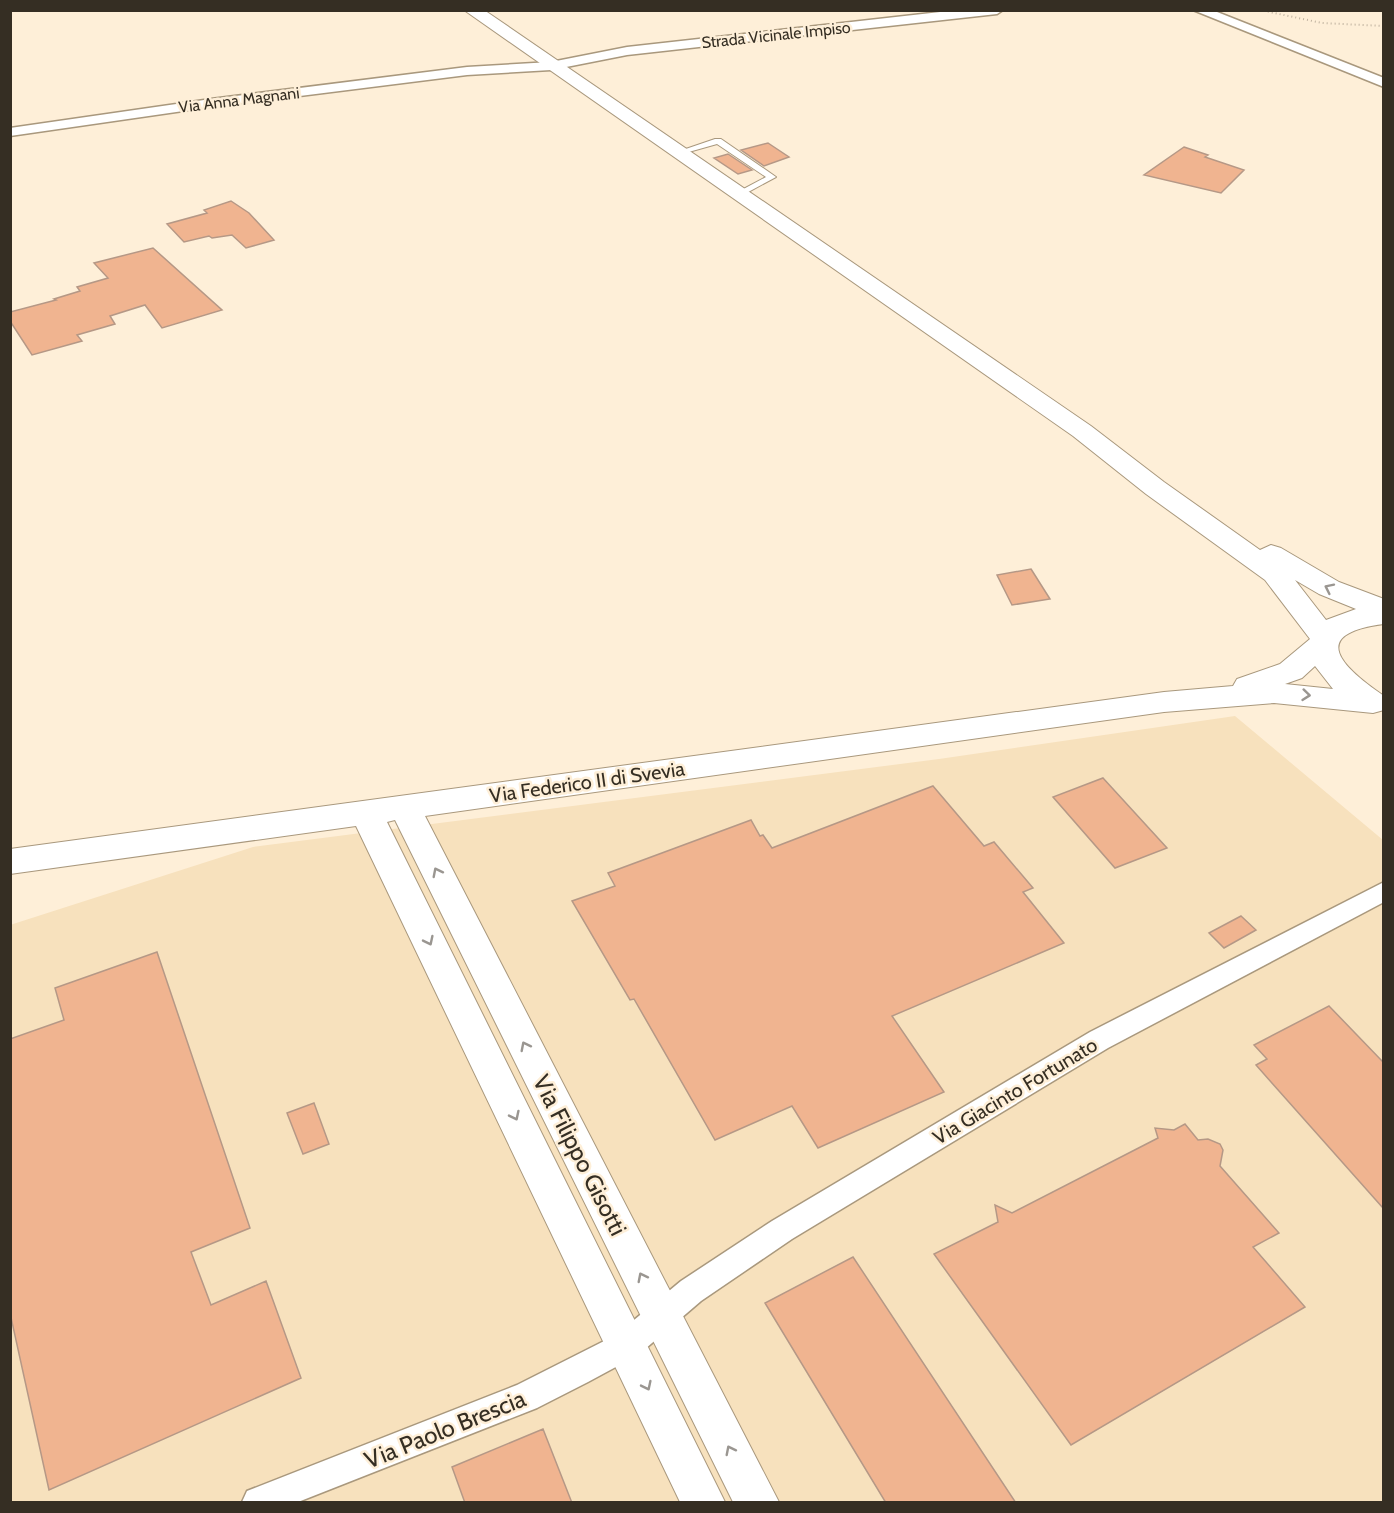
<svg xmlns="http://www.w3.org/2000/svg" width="1394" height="1513" viewBox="0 0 1394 1513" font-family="Cabin,sans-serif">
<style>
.built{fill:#f7e1bd}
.building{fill:#f0b490;stroke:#b59886;stroke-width:1.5}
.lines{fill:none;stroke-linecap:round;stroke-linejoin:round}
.lane-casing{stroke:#a9987d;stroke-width:2}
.street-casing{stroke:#a9987d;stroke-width:3}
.secondary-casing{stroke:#a9987d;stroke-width:2}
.path{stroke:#c0b3a0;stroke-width:2;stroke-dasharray:1 3;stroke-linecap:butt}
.lane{fill:#fff;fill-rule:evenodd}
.street{fill:#fff;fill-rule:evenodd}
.secondary{fill:#fff;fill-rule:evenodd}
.oneway{stroke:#9a9691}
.labels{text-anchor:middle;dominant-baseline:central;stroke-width:5;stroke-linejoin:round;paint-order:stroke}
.far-street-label{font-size:16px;fill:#352e23;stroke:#feefd8}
.street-label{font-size:20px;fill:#352e23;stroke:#feefd8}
.near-street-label{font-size:24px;fill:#352e23;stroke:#feefd8}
</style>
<rect width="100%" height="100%" fill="#feefd8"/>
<!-- built -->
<path class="built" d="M1235,716L1383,840V1502H11L10,925L253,847L939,759Z"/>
<!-- building -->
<path class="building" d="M768,143L789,157L764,166L741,150Z
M1184,147L1208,155L1205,157L1244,170L1221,193L1144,175Z
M728,154L752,170L738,174L714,158Z
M231,201L249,213L274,240L246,248L232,235L212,238L209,236L184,242L167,224L207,213L204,210Z
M153,248L222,310L162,328L145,305L110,316L115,324L77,335L82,341L32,355L10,321V312L56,300L54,299L80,291L77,287L108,278L94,263Z
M1031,569L1050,599L1012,605L997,575Z
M1103,778L1167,848L1115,868L1053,797Z
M933,786L984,846L994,842L1033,888L1023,892L1064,943L892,1016L944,1092L818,1148L792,1106L715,1140L634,999L630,1000L572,901L615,886L608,873L751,820L760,836L763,835L772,848Z
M1241,916L1256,930L1224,948L1209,933Z
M157,952L250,1228L191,1252L211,1305L266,1281L301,1378L49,1490L10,1313V1039L64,1020L55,988Z
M1329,1006L1383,1062V1208L1256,1065L1267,1059L1254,1045Z
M314,1103L329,1144L303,1154L287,1113Z
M1185,1124L1198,1140L1208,1139L1220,1144L1223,1150L1220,1166L1279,1233L1253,1247L1305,1307L1071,1445L934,1254L998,1222L995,1205L1012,1213L1158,1138L1155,1128L1174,1130Z
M853,1257L1016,1503H886L765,1303Z
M543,1429L572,1503H465L452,1467Z"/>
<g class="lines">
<!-- lane casing -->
<g class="lane-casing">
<path id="lane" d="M715,139H721L776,177L739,197H736V193L766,177L717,144L678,155L674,153Z"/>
</g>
<!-- street casing -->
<g class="street-casing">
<path id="street" d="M958,10H1003L997,14L627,55L551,70L467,75L211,107L10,136V128L211,99L467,67L551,62L627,47Z
M1193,10H1212L1384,78V87Z
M1384,882V902L1108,1048L792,1239L701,1301L638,1355L588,1382L537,1408L298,1502H242L247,1491L517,1385L616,1335L681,1281L772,1221L1090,1032Z"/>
</g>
<!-- secondary casing -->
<g class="secondary-casing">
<path id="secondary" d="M464,10H484L1091,426L1164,482L1260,550L1271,545L1281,548L1339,582L1384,599V624C1306,634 1343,668 1384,696V710L1373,713L1274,703L1164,712L425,816L779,1502H733L395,820L387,822L725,1502H680L356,826L10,874V849L1164,692L1233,686L1237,679L1280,664L1310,639L1265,580L1146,494L1073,436ZM1295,580L1319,594L1356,609L1326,620ZM1315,666L1333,689L1285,684L1302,678Z"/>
</g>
<!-- path -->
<path class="path" d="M1260,10L1322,23L1384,26"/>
<!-- lane -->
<use href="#lane" class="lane"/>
<!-- street -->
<use href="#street" class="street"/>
<!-- secondary -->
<use href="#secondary" class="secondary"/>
</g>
<!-- one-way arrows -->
<defs><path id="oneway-chevron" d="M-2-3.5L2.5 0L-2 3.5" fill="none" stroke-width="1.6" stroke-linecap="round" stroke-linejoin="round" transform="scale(1.5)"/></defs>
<g class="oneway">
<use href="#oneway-chevron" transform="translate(1329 588) rotate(-154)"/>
<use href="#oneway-chevron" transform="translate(1306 695) rotate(6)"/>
<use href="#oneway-chevron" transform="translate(437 872) rotate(-117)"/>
<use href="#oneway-chevron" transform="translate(429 941) rotate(64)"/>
<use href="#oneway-chevron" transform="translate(525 1046) rotate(-117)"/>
<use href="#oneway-chevron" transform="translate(515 1116) rotate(64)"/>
<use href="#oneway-chevron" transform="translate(642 1277) rotate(-117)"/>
<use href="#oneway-chevron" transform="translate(647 1386) rotate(64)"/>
<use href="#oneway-chevron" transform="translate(730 1450) rotate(-117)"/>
</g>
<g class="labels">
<!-- far-street labels -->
<g class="far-street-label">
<text transform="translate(776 35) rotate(-6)">Strada Vicinale Impiso</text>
<text transform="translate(239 100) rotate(-7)">Via Anna Magnani</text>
</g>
<!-- street labels -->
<g class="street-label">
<text transform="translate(587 782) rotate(-8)">Via Federico II di Svevia</text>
<text transform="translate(1015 1091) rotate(-31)">Via Giacinto Fortunato</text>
</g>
<!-- near-street labels -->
<g class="near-street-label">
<text transform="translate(580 1155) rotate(63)">Via Filippo Gisotti</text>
<text transform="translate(445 1429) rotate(-22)">Via Paolo Brescia</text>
</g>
</g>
<!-- border -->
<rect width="1394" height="1513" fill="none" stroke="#352e23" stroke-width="24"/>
</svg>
